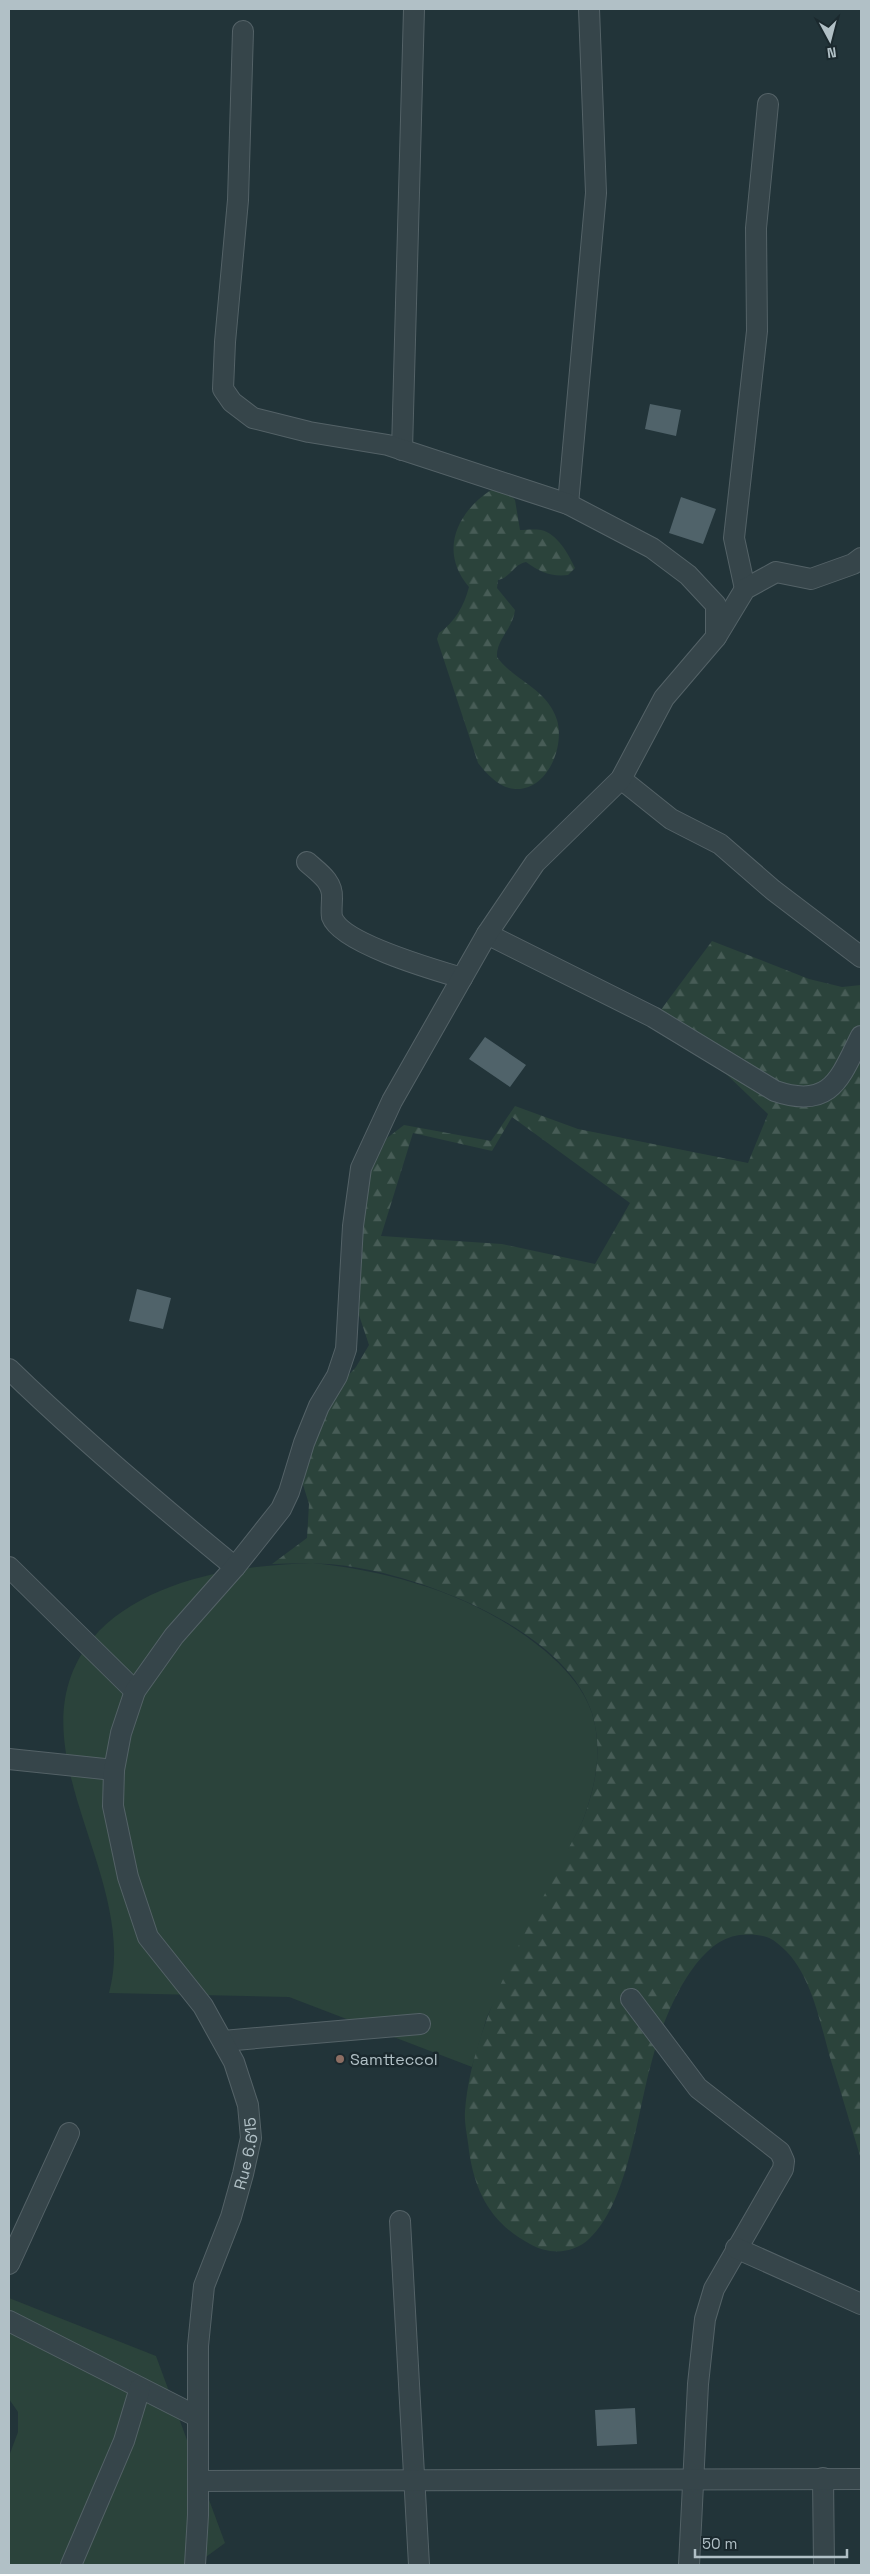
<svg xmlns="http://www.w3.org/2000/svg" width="870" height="2574" viewBox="0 0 870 2574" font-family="'Space Grotesk',sans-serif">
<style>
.grass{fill:#2b433b}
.forest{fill:url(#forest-firs);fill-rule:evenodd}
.building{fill:#50636a}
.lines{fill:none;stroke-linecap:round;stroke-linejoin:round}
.street-casing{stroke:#546267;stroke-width:22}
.street{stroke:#36454a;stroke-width:20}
.education-dot{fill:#8d6e63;stroke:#1b292e;stroke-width:2}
.labels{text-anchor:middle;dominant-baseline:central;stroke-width:5;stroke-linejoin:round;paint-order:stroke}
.poi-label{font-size:16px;fill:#b1c0c6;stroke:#1b292e;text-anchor:start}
.street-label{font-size:16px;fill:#b1c0c6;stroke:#1b292e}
</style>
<defs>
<pattern id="forest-firs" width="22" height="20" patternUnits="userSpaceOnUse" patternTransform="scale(1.25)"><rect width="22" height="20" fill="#2b433b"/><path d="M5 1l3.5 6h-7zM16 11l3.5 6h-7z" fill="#475c56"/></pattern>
</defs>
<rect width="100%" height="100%" fill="#223439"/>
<!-- grass -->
<path class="grass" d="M313,1563C396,1572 479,1596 544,1650C564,1667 583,1687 592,1713C603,1749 596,1785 583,1820L487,2017L472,2067L289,1997L109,1993C142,1872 0,1739 99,1631C152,1578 240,1565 313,1563Z
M9,2298L156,2356L225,2543L195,2565H9V2456L18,2432V2412L9,2399Z"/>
<!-- forest -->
<path class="forest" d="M491,490L507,491L515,500L520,530C526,530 534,529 541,530C557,533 569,555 575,568L568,575C551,577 540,572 526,562C514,564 510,578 498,580L497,588L515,610C513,629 496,639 497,657C514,681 547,688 557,720C565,747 547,791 515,789C499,788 487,774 478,763L437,639L439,633C455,622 464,606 469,587C439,552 456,513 491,490Z
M712,941L809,979L842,987L861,985V2159C851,2127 842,2095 832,2064C820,2025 812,1969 777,1943C766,1934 752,1934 739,1935C692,1941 661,2024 651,2064C637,2114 628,2203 589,2239C573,2254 549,2255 530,2244C492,2224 475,2193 469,2151C468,2138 464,2124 465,2111C472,2016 541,1905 583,1820C596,1785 603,1750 592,1713C567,1633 434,1581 359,1568C330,1562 301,1563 272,1564L307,1538L309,1504L300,1475L333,1392L356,1367L369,1345L351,1291L352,1211L387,1138L404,1125L491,1141L515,1106L578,1129L748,1163L768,1114L660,1011ZM512,1117L630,1203L595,1264L502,1244L381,1236L413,1133L492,1151Z"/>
<!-- building -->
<path class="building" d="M650,404L681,410L676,436L645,429Z
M681,497L716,509L703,544L669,533Z
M485,1037L526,1065L510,1087L469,1059Z
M137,1289L171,1298L163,1329L129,1321Z
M635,2408L637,2444L597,2446L595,2410Z"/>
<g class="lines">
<!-- street casing -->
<g class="street-casing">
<g id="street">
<path d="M402,450L414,9"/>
<path d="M568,504L596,193L589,9"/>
<path d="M745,589L734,538L757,331L756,228L768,104"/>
<path d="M716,637L745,589L776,572L811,579L853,564L861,558"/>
<path d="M621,779L671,819L720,844L773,890L861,957"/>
<path d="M307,862C318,872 333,881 332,898C332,903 331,912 332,917C341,943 435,970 462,978"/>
<path d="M487,934L653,1017L775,1091C831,1110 840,1078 861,1036"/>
<path d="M9,1369C81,1439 157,1503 235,1567"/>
<path d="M9,1567L135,1691"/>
<path d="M9,1759L114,1770"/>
<path d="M631,1999L698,2088L780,2152L784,2161L783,2169L714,2289L705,2319L698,2384L689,2565"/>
<path d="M223,2041L420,2024"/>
<path d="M400,2221L419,2565"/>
<path d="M736,2248L861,2304"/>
<path d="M9,2264L69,2133"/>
<path d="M9,2321L198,2417"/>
<path d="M823,2478L824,2565"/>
<path d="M198,2481L861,2479"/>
<path d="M71,2565L124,2441L140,2388"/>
<path id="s1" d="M195,2565L198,2515V2346L204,2286L231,2217L243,2174L251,2138L248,2105L234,2062L203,2006L148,1937L128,1877L113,1806L114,1770L121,1733L135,1691L174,1636L235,1567L281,1509L289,1492L304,1443L319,1406L337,1376L346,1349L353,1226L361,1168L392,1101L487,934L535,863L621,779L664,698L716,637V605L688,575L652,548L568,504L388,445L309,432L253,418L232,402L223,389L225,342L238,200L243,31"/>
</g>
</g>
<!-- street -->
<use href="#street" class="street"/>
</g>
<!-- markers -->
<circle class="education-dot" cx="340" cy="2059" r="5"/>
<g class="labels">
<!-- poi labels -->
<g class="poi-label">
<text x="350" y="2059">Samtteccol</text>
</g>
<!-- street labels -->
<g class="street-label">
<text stroke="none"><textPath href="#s1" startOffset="419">Rue 6.615</textPath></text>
</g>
</g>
<!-- border -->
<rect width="870" height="2574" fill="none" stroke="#b1c0c6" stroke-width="20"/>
<!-- north arrow -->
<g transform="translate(830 40) rotate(173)" stroke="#1b292e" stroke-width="4" paint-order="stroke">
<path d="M0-4L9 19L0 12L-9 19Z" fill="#b1c0c6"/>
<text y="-8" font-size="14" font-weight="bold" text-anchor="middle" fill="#b1c0c6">N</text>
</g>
<!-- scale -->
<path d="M695 2549v8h152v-8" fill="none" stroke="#b1c0c6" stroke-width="2.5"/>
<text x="702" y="2549" font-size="15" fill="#b1c0c6" stroke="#1b292e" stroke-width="4" paint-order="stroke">50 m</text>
</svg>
